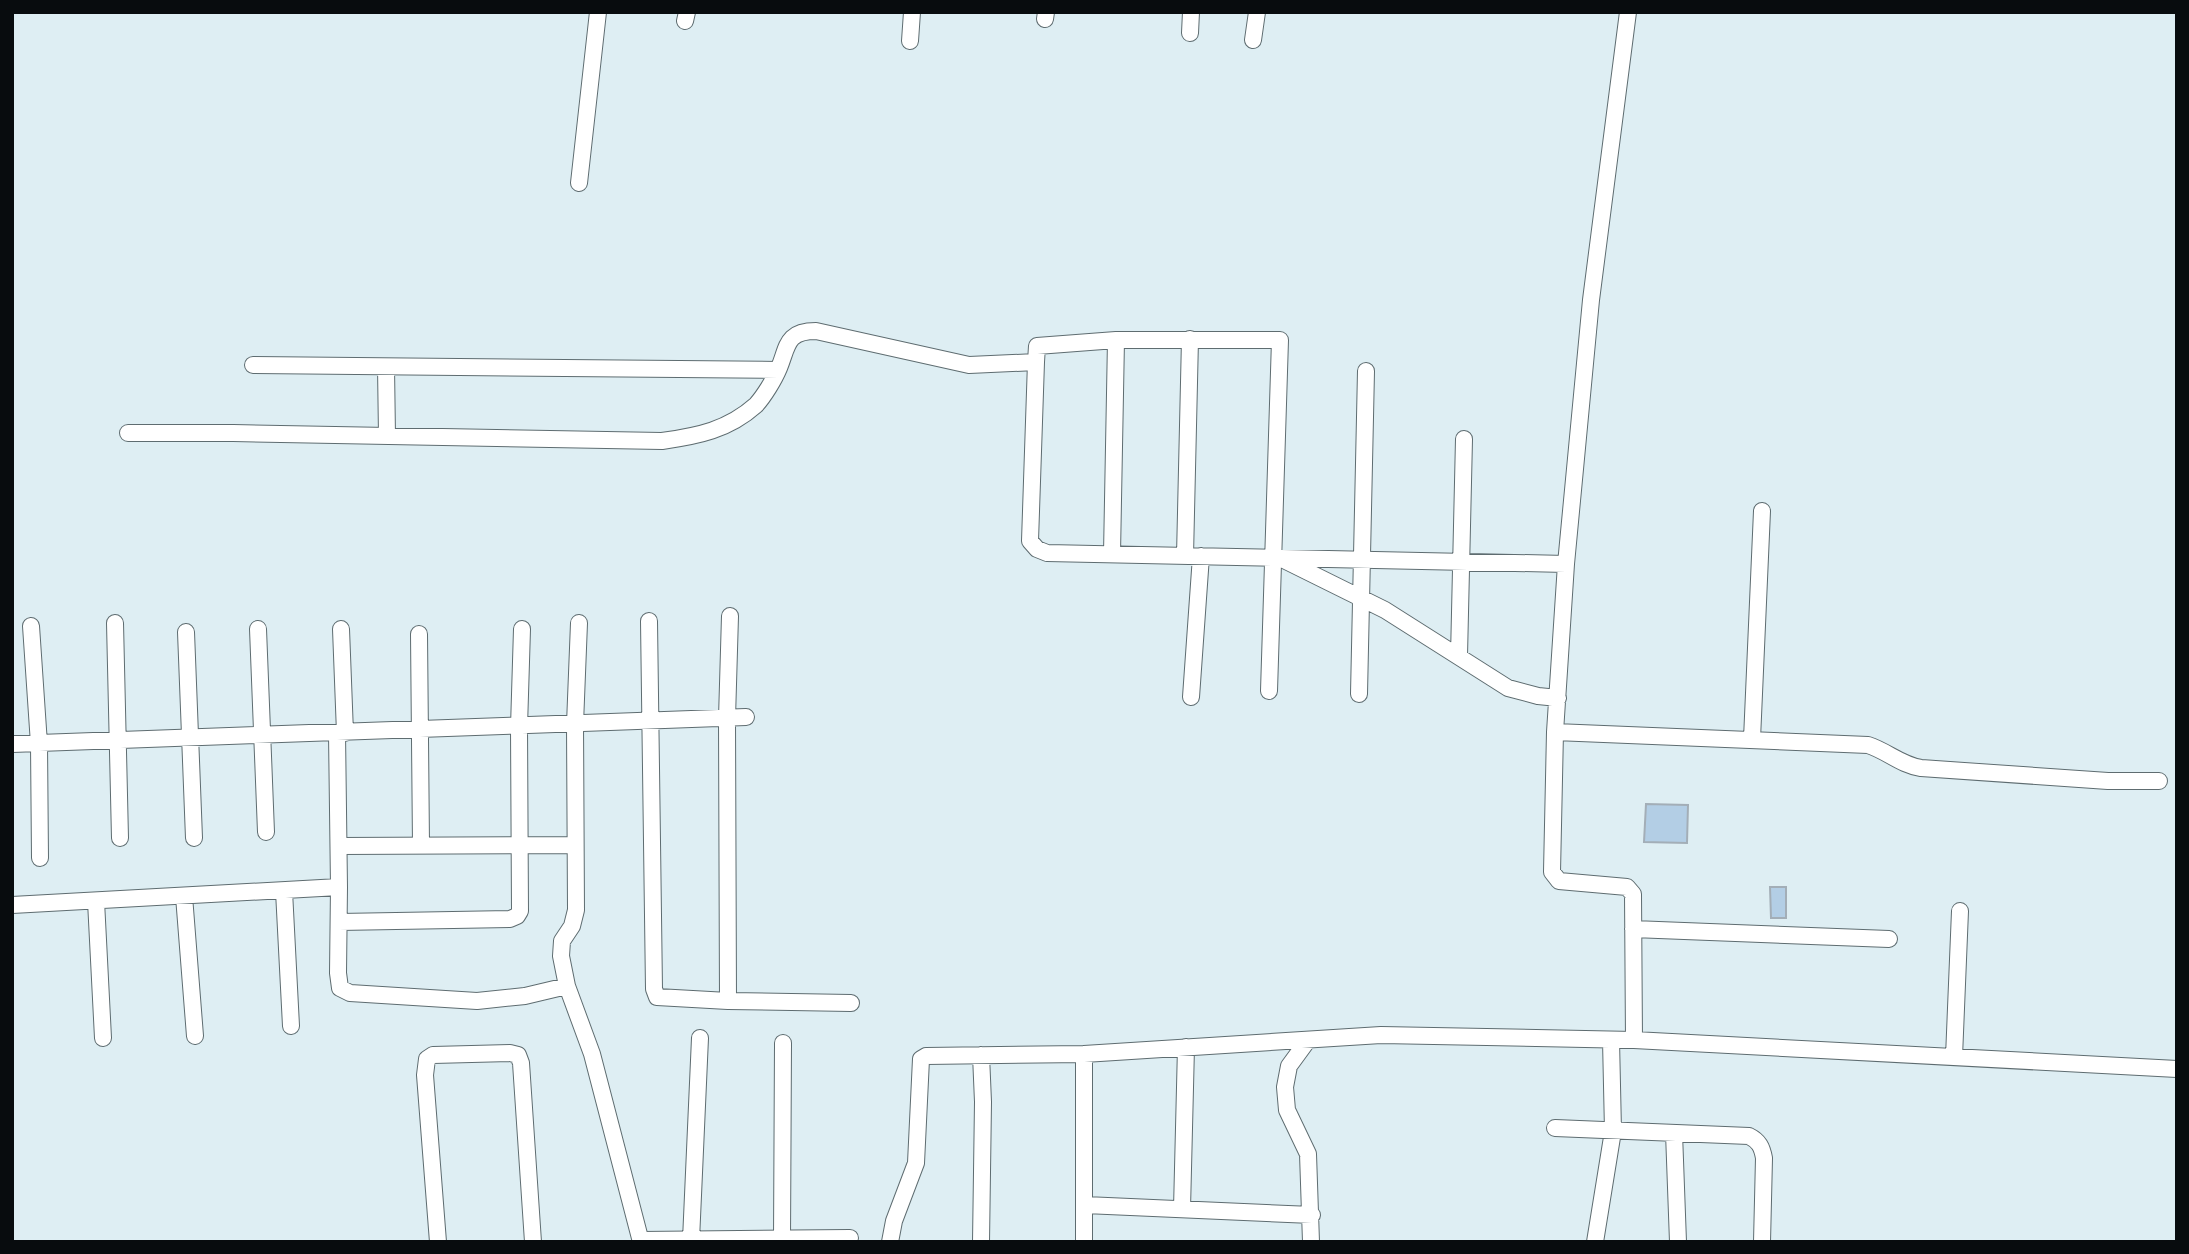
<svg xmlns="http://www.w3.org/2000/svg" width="2189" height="1254" viewBox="0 0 2189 1254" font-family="'Exo 2',sans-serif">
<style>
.building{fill:#b3cee5;stroke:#a3aeb7;stroke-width:2}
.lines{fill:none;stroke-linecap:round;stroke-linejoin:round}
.street-casing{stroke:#5e6c70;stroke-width:18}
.street{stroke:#fff;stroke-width:16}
</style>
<rect width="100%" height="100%" fill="#deeef3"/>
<!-- building -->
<path class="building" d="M1646,804L1688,805L1687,843L1644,842Z
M1770,887H1786V918H1771Z"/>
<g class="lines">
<!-- street casing -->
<g class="street-casing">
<path id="street" d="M1045,19L1046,12
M685,21L687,12
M1190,33L1191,12
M1253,40L1257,12
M910,41L912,12
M579,183L598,12
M1036,362L1030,541L1037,549L1047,553L1566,564L1555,732L1552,872L1559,881L1627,887L1633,894L1634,1040L2177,1069
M253,365L778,370
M386,367L387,436
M128,433H233L662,441C698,436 728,430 756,405C764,396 774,380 779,368C788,346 786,331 816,331L969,365L1036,362L1037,346L1116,340H1280L1269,691
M1112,554L1116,340
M1185,556L1190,339
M1284,560L1385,610L1508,688L1538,696L1558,698
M1566,564L1591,300L1628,12
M649,621L654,989L657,997L728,1001L851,1003
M115,623L120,838
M579,623L575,724L576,910L572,926L562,941L561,956L567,986L592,1054L641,1242
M31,626L39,744L40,858
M258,629L266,832
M341,629L345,733
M186,632L194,838
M419,634L421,845
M1459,656L1464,439
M1359,694L1366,371
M1191,697L1201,556
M1555,732L1868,745C1887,751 1901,765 1921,768L2108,781H2159
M1752,739L1762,511
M12,744L746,717
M339,846L575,845
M339,887L338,973L340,988L350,993L477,1001L525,996L567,986
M284,891L291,1026
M184,896L195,1036
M96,901L103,1038
M12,905L339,887L337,733
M339,922L510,919L517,916L520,911L519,727L522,629
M1633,929L1889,939
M728,1001L727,718L730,616
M1308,1040L1289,1066L1285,1087L1287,1110L1308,1154L1311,1242
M1954,1057L1960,911
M1555,1128L1749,1136C1759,1141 1762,1147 1764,1158L1762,1242
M1674,1133L1678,1242
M1085,1205L1312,1215
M1182,1209L1186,1047
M782,1239L783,1043
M641,1240L850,1238
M691,1240L700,1038
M438,1242L425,1075L427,1059L433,1055L510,1053L518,1055L521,1063L533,1242
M890,1242L894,1221L916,1163L921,1059L926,1056L1084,1054
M981,1242L983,1102L981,1055
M1084,1242V1054L1381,1035L1634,1040
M1595,1242L1613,1131L1611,1040"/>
</g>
<!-- street -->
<use href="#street" class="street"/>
</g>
<!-- border -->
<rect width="2189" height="1254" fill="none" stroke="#080c0e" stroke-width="28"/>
</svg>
